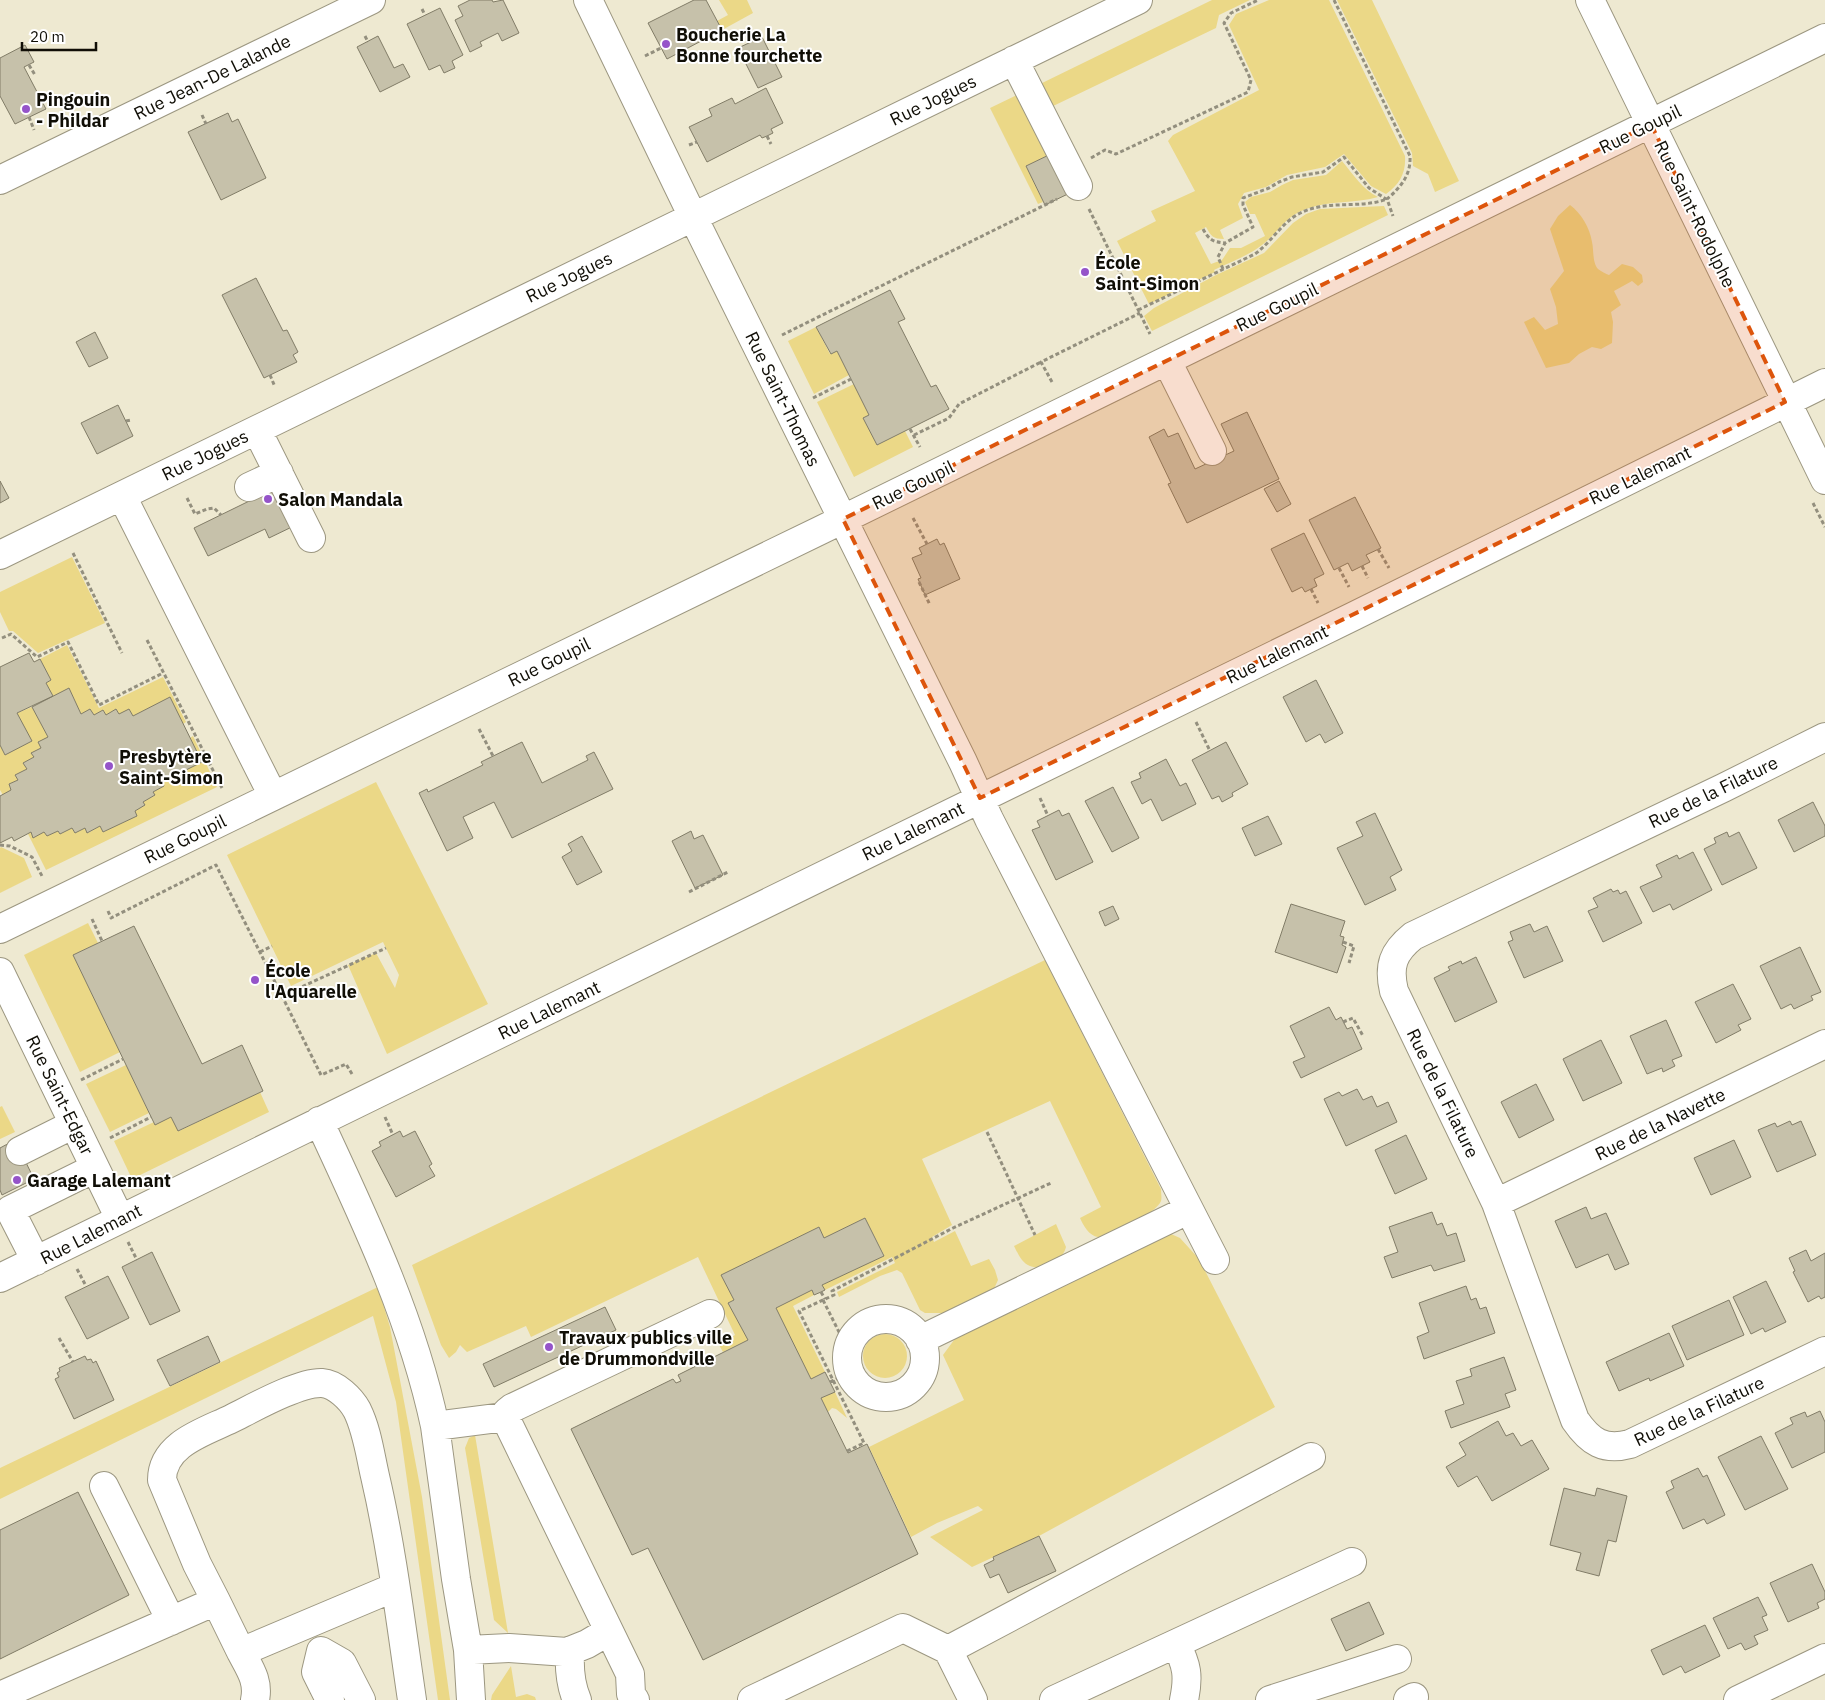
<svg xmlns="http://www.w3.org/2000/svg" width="1825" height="1700" viewBox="0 0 1825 1700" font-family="'IBM Plex Sans',sans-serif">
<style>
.green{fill:#ebd887}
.building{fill:#c6c1aa;stroke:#817c67}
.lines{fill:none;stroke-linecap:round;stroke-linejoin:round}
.minor-casing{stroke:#9c9781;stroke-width:30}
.path{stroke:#938f7e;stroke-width:3;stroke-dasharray:4 2.5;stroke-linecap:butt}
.minor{stroke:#fff;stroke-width:28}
.marked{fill:#dd550c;fill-opacity:0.2;stroke:#dd550c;stroke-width:4;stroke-dasharray:10 6;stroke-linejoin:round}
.poi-dot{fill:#9554c9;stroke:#fff;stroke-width:2}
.labels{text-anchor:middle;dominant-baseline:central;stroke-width:4;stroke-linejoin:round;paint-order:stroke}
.poi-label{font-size:18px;font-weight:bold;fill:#100e06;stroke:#fff;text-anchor:start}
.street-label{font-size:18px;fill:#100e06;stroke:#fff}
</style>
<rect width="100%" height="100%" fill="#eee9d1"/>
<!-- green -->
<path class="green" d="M719,0H747L753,13L722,30L717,21L728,15Z
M1212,0H1250L1219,15L1216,28L1049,108L1038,85Z
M1269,0H1329L1405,156C1406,173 1400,184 1386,194L1371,186L1344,154L1325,167L1287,175L1266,187L1244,193L1238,204L1243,218L1220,230L1224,239C1213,239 1211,236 1206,227L1195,233L1211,264L1222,260L1230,248H1241L1265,236L1255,214H1250L1245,202L1251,197L1270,192L1282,185L1293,180L1326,175L1342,161C1353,174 1363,190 1378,197C1354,204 1330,200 1306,209C1285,216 1279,232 1262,245C1248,256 1230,262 1214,270L1215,272L1149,304L1117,241L1156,221L1151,211L1195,191L1168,141L1173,135L1259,90L1229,25L1236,14Z
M1337,0H1372L1459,181L1435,192L1428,174L1413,166L1412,153Z
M1019,94L1053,153L1026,166L1043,202L1038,204L990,108Z
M1570,205C1581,213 1590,228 1592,242C1594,250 1592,262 1598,269C1601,271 1606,274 1609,275L1622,264L1633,267L1642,275L1643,282L1638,286L1632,281L1614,291L1621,305L1611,312L1613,322L1612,343L1601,349L1592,347L1579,354L1569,363L1546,368L1524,322L1534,317L1545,330L1558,324L1556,307L1550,289L1564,271L1550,229L1558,216Z
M1384,206L1388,215L1152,331L1144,316L1154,308L1216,275L1264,253L1293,223L1306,214L1320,209Z
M816,327L830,354L837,351L849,375L814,394L788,341Z
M854,384L869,415L863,418L877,445L905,431L913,447L854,477L817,402Z
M72,557L105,623L38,653L13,631H9L0,612V592Z
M67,645L99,708L163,677L186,722L183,724L169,698L133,716L119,714L116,709L106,715L103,710L94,715L90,709L81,714L69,689L53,696L46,683L51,680L40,659Z
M32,707L48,737L41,748L32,753L34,757L23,763L27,769L15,775L18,780L9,784L11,790L3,795L0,790V745L5,755L31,741L17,713Z
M193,736L217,787L46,870L28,834L31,832L33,838L44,832L47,836L58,831L60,834L72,828L75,833L85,828L88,833L100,826L103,832L137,816L135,811L145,805L143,802L154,796L153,792L164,786L162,782L202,762L190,738Z
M376,782L488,1004L387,1054L348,965L376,953L395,988L399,975L383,942L291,986L227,855Z
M1,847L24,858L32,877L0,893V848Z
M88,923L98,943L73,955L120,1052L80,1072L24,955Z
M1045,960L1161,1189C1161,1193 1162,1198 1161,1201C1157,1213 1109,1239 1098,1237C1089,1236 1083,1225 1080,1218L1101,1207L1050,1101L922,1159L952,1225L932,1237L934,1242L955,1231L971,1266L989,1259L995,1270L998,1280L993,1291L948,1313H925L920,1310L902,1273L897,1270L880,1276L839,1297L837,1292L895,1263L892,1257L825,1290L822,1285L884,1255L865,1218L824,1238L819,1227L721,1275L734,1300L728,1303L748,1340L723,1352L719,1345L735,1335L698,1257L531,1337L526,1326L467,1352L460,1345L456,1352L449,1358L441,1345L412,1265Z
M126,1065L149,1113L110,1132L86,1084Z
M260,1092L269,1112L132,1179L114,1141L154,1122L155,1124L171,1117L179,1131Z
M2,1106L15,1132L0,1139V1107Z
M1056,1224L1066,1247C1062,1264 1035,1276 1022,1260C1019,1256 1016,1250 1014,1246Z
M1171,1234L1180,1238L1199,1259L1275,1407L1039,1536L972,1567L930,1537L983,1510L978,1506L937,1523L911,1537L869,1447L964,1400L943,1355L954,1340L964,1330L1161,1235Z
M378,1287L390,1327L422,1497L450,1700H438L396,1402L373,1316L0,1499V1468Z
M812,1290L814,1295L793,1306L825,1372L811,1379L776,1308Z
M863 1356a22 22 0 1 1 44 0a22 22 0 1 1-44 0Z
M835,1392L847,1418L836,1409L832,1408L828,1412L821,1398Z
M475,1435L508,1633L494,1620L465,1448L469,1438Z
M511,1666L516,1697L527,1694L535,1697L536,1700H491L492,1695Z"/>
<!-- building -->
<path class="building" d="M470,0H492L493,2L503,0L519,33L502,41L498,33L480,42L482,46L470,52L455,20L463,16L458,6Z
M694,0H706L722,30L667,59L648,23Z
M440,8L463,55L452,61L455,68L444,73L440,65L429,70L407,24Z
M378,36L394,68L403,64L410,77L380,92L357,47Z
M762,37L782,77L758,88L738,48Z
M25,45L34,62L24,67L46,109L15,124L0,96V58Z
M766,88L783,123L771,129L773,133L767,136L762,138L760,135L707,162L689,127L712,116L709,109L732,98L735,104Z
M228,113L232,122L238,119L266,178L221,200L188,132Z
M1053,153L1072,192L1045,205L1026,166Z
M256,278L283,331L287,330L298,352L293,355L297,362L264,378L222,295Z
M890,290L905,319L898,322L931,387L936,385L949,409L877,445L863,418L869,415L837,351L831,354L816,327Z
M95,332L108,358L89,367L76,342Z
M118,405L133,436L97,454L81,423Z
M1247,412L1279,479L1187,523L1168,484L1171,483L1149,437L1164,429L1168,437L1178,433L1195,469L1234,451L1221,424Z
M0,481L9,498L0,503Z
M1279,481L1291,504L1277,512L1264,489Z
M280,486L298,524L269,538L265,529L208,556L194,528Z
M1355,497L1381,548L1366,555L1370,562L1352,571L1348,563L1334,570L1309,520Z
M1304,533L1324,574L1314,579L1317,586L1305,592L1302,587L1292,592L1271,549Z
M937,539L940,545L944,543L960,579L925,595L918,579L921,578L912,558L922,554L919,548Z
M29,653L34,662L40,659L51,680L46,683L53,696L17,713L32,741L5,755L0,745V667Z
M1316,680L1343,733L1325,743L1320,734L1306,742L1283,697Z
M69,688L81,714L90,709L94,715L103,710L106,715L116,709L119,714L129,709L133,716L170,697L202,762L162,782L164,786L153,792L155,795L143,802L145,805L135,811L137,816L103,832L100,826L87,833L85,828L75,833L72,828L60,834L58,831L47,836L44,832L33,838L31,832L14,841L12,837L0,843V796L11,790L9,784L18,780L15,775L27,769L23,763L34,757L31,753L41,748L38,742L48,737L32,707Z
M522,742L542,783L588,760L586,756L594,752L613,789L512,838L494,802L463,817L473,838L447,851L419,793L427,789L428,792L483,765L481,762Z
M1226,742L1248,784L1232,793L1233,796L1222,802L1219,796L1212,799L1192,760Z
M1166,759L1180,786L1186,783L1196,804L1162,821L1151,799L1142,804L1131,782L1141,778L1139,773Z
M1113,787L1139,838L1112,852L1085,801Z
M1813,802L1825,826V836L1794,852L1778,820Z
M1059,810L1062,816L1069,813L1093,862L1056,880L1032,830L1040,827L1037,821Z
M1375,813L1402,870L1390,877L1396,890L1365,905L1337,848L1363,836L1356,822Z
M1268,816L1282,844L1255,856L1242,828Z
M691,831L694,839L703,835L723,875L695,888L672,841Z
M1727,832L1729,837L1739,832L1757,868L1722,885L1704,849L1716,843L1714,838Z
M582,836L602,872L577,885L562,857L572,851L568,844Z
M1693,852L1712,890L1673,910L1670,904L1653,912L1640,887L1662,877L1656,865L1677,855L1679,859Z
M1611,889L1613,892L1618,890L1620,894L1626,891L1642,923L1603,942L1588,911L1598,907L1593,898Z
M1291,904L1345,921L1340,936L1344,937L1342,945L1346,947L1337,973L1275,952Z
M1113,906L1119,919L1105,926L1099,912Z
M1530,924L1534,932L1547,926L1563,961L1524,978L1508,942L1513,940L1510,932Z
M134,926L202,1064L242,1045L263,1091L178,1131L171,1117L155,1125L73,955Z
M1800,947L1821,992L1811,996L1813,1000L1794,1009L1791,1004L1781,1009L1760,966Z
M1476,957L1497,1002L1455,1022L1434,978L1450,970L1448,967L1461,961L1462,964Z
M1733,984L1751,1019L1738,1025L1741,1030L1716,1043L1695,1002Z
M1329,1007L1336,1020L1341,1017L1347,1029L1352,1027L1362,1049L1301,1078L1293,1062L1305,1057L1290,1026Z
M1666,1020L1682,1056L1672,1060L1675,1066L1663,1072L1662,1068L1647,1074L1630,1036Z
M1601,1040L1622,1083L1583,1101L1563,1059Z
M1536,1084L1554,1120L1519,1138L1501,1102Z
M1357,1089L1363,1100L1372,1096L1377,1107L1388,1102L1397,1122L1346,1146L1324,1099L1339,1092L1342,1096Z
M1790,1121L1792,1125L1801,1121L1816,1155L1777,1172L1758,1130L1775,1123L1777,1127Z
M400,1131L403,1137L415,1131L432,1164L429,1166L435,1176L396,1197L372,1151L381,1146L379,1142Z
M1406,1135L1427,1179L1395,1194L1375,1150Z
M15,1140L34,1179L2,1195L0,1190V1148Z
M1734,1140L1751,1177L1711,1195L1694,1158Z
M1586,1207L1591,1219L1606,1213L1629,1264L1615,1270L1608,1254L1576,1268L1555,1221Z
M1432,1212L1437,1225L1442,1223L1447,1236L1456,1233L1465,1261L1434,1271L1431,1265L1392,1278L1384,1257L1398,1252L1389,1227Z
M865,1218L884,1256L822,1285L825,1290L821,1292L814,1295L812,1290L776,1308L811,1379L825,1372L835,1392L821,1398L848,1453L867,1444L918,1554L703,1660L648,1548L632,1555L571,1429L673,1379L676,1383L681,1381L678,1375L748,1340L728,1303L734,1300L721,1275L819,1227L824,1238Z
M1806,1250L1811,1261L1825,1253V1297L1821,1299L1819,1296L1808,1302L1793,1272L1795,1271L1789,1258Z
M152,1252L180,1311L150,1325L122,1267Z
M108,1276L129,1318L87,1339L65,1297Z
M1766,1281L1786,1322L1765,1332L1763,1328L1751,1334L1733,1297Z
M1466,1286L1471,1300L1476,1298L1480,1309L1486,1307L1495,1333L1424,1359L1417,1337L1429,1332L1419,1303Z
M1729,1300L1744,1335L1687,1360L1672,1326Z
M605,1307L616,1330L494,1387L483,1364Z
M1669,1333L1684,1366L1650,1381L1649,1378L1619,1391L1606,1362Z
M208,1336L220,1362L170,1386L157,1360Z
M85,1356L87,1360L91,1359L93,1363L96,1361L114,1400L74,1419L55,1379L59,1377L57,1373L60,1371L59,1368Z
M1504,1357L1516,1390L1505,1394L1510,1407L1451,1428L1445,1411L1464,1404L1456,1381L1472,1376L1470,1369Z
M1820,1411L1825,1422V1452L1792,1468L1775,1433L1793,1424L1790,1418L1805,1412L1807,1417Z
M1498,1421L1506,1436L1513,1433L1521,1446L1532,1440L1549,1469L1492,1501L1477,1476L1458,1487L1446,1467L1466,1455L1459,1443Z
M1761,1436L1788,1489L1745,1510L1718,1457Z
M1698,1468L1703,1477L1707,1475L1725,1515L1707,1524L1704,1519L1683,1529L1666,1492L1674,1488L1671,1481Z
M1564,1488L1595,1496L1597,1488L1627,1496L1616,1542L1608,1540L1599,1576L1576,1570L1581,1553L1550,1545Z
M78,1492L129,1595L0,1659V1530Z
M1039,1536L1056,1571L1008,1593L999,1574L990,1578L984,1565L994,1560L993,1557Z
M1812,1564L1825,1592V1599L1817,1603L1819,1608L1788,1622L1770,1583Z
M1758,1597L1767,1615L1762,1617L1768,1630L1754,1636L1758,1644L1752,1647L1745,1650L1741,1643L1728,1649L1713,1618Z
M1369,1602L1384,1634L1346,1651L1331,1619Z
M1705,1625L1720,1656L1685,1673L1681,1666L1663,1675L1651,1650Z"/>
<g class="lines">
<!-- minor casing -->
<g class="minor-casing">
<path id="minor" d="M588,0L693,217L963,762L989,819L1215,1260
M1590,0L1825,480
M1014,60L1078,186
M0,180L371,0
M1167,361L1212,451
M257,430L311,538
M249,487L279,473
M122,496L273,796
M0,555L1138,0
M1825,737L1723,788L1413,936C1393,952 1388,966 1394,991L1496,1203L1575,1420C1590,1442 1604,1451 1630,1444L1825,1351
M0,929L821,530L1825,38
M0,972L120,1219
M319,1121C365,1220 412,1318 435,1426L456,1579L468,1650L471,1700
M20,1151L74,1124
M1496,1203L1825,1044
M36,1261L10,1210L95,1168
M0,1278L1354,616L1825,383
M847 1358a39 39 0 1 1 78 0a39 39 0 1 1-78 0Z
M920,1340L1188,1210
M435,1426L505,1417
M104,1486L171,1621
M216,1601L197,1564L162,1480C162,1444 204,1432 231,1419C253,1408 299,1382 322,1383C336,1384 351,1399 357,1410C367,1430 370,1454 375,1476C392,1549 401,1625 412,1700
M1176,1644C1187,1665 1189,1676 1184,1700
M468,1650L509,1648L567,1652L587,1644L609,1631
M570,1651C569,1669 570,1684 577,1700
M0,1696L216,1601L241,1652
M255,1700C259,1681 250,1669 241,1652L395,1587
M330,1700L316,1672L321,1651L342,1663L361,1700
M635,1700L631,1694L630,1674L505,1417L507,1412L512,1408L710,1314
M752,1700L903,1628L948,1650
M973,1700L948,1650L1311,1457
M1054,1700L1352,1562
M1270,1700L1397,1659
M1408,1700L1414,1697
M1738,1700L1825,1658"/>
</g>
<!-- path -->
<path class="path" d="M1334,0L1410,156C1411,175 1401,187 1387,199L1393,216
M422,9L425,15
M365,36L368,42
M645,56L661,48
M29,65L35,75
M202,115L206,124
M29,117L34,130
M767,136L771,144
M689,145L697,142
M1091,158L1105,150L1116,154L1248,92L1251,80L1224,23L1231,13L1258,0
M1089,209L1150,334
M1203,229C1209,240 1213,242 1225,243
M1223,269L1218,257L1225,243L1253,227L1243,205V198L1269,188L1279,182L1292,177L1323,172L1344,157L1369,188L1386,199
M1138,310L1255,254C1270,243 1280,226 1295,216C1323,198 1358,210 1387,199
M782,335L1057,199
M270,375L275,387
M1052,382L1041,362L1140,313
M813,398L851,379
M126,421L131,420
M910,429L920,447
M914,435L949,418L959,404L1041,362
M187,498L195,514L207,509L214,508L221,515
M1813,503L1825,527
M913,518L927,544
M1378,549L1389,568
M73,553L122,653
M1362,566L1368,578
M1339,568L1349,587
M919,582L930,605
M1311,589L1318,603
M2,638L11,634L37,657L68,642L99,705L163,673
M147,640L222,788
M1196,722L1210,751
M479,729L493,756
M1040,798L1048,816
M0,845L10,846L32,857L42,876
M689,892L728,872
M108,911L111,918L216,865L282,996
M92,919L102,941
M1343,942L1354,946L1349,963
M260,952L272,946
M1343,1022L1353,1018L1363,1036
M352,1074L346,1064L321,1075L282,996L386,948
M81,1080L123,1059
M385,1117L393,1135
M987,1132L1035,1235
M110,1138L151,1117
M128,1242L137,1260
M77,1269L86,1286
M821,1292L825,1299
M823,1300L848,1350
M59,1338L73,1362
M830,1382L850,1372
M847,1451L864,1443L799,1311L834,1295L832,1291L953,1228L1051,1183"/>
<!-- minor -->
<use href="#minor" class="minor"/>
</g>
<!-- marked area -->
<path class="marked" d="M1651,124L1785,402L980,798L843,519Z"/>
<!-- markers -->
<g class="poi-dot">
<circle cx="666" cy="44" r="5"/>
<circle cx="26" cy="109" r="5"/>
<circle cx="1085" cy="272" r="5"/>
<circle cx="268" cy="499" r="5"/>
<circle cx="109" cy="766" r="5"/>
<circle cx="255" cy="980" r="5"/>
<circle cx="17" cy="1180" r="5"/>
<circle cx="549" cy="1347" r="5"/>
</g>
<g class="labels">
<!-- poi labels -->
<g class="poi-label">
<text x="676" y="34">Boucherie La<tspan x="676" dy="21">Bonne fourchette</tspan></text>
<text x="36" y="99">Pingouin<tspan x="36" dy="21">- Phildar</tspan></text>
<text x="1095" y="262">École<tspan x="1095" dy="21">Saint-Simon</tspan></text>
<text x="278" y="499">Salon Mandala</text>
<text x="119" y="756">Presbytère<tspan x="119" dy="21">Saint-Simon</tspan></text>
<text x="265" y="970">École<tspan x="265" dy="21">l'Aquarelle</tspan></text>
<text x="27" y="1180">Garage Lalemant</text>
<text x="559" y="1337">Travaux publics ville<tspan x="559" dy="21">de Drummondville</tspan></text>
</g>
<!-- street labels -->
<g class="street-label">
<text transform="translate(212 77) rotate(-26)">Rue Jean-De Lalande</text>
<text transform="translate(933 100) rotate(-26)">Rue Jogues</text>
<text transform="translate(1640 129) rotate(-26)">Rue Goupil</text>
<text transform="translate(1695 214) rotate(64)">Rue Saint-Rodolphe</text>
<text transform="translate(569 277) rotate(-26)">Rue Jogues</text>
<text transform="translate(1277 307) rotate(-26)">Rue Goupil</text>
<text transform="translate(783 399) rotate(64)">Rue Saint-Thomas</text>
<text transform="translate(205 455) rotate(-26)">Rue Jogues</text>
<text transform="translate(1640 475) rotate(-26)">Rue Lalemant</text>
<text transform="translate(913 485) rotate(-26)">Rue Goupil</text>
<text transform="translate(1277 654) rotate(-26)">Rue Lalemant</text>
<text transform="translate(549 662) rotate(-26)">Rue Goupil</text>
<text transform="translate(1713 792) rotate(-26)">Rue de la Filature</text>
<text transform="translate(913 831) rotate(-26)">Rue Lalemant</text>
<text transform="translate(185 839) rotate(-26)">Rue Goupil</text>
<text transform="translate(549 1010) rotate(-26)">Rue Lalemant</text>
<text transform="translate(1443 1093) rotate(64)">Rue de la Filature</text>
<text transform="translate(60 1095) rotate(64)">Rue Saint-Edgar</text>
<text transform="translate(1660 1124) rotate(-26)">Rue de la Navette</text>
<text transform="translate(91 1234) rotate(-27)">Rue Lalemant</text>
<text transform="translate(1699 1411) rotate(-25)">Rue de la Filature</text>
</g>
</g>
<!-- scale -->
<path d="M22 42v8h74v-8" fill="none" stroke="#100e06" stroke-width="2.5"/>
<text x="30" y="42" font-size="15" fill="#100e06" stroke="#ffffff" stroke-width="4" paint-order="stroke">20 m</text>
</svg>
